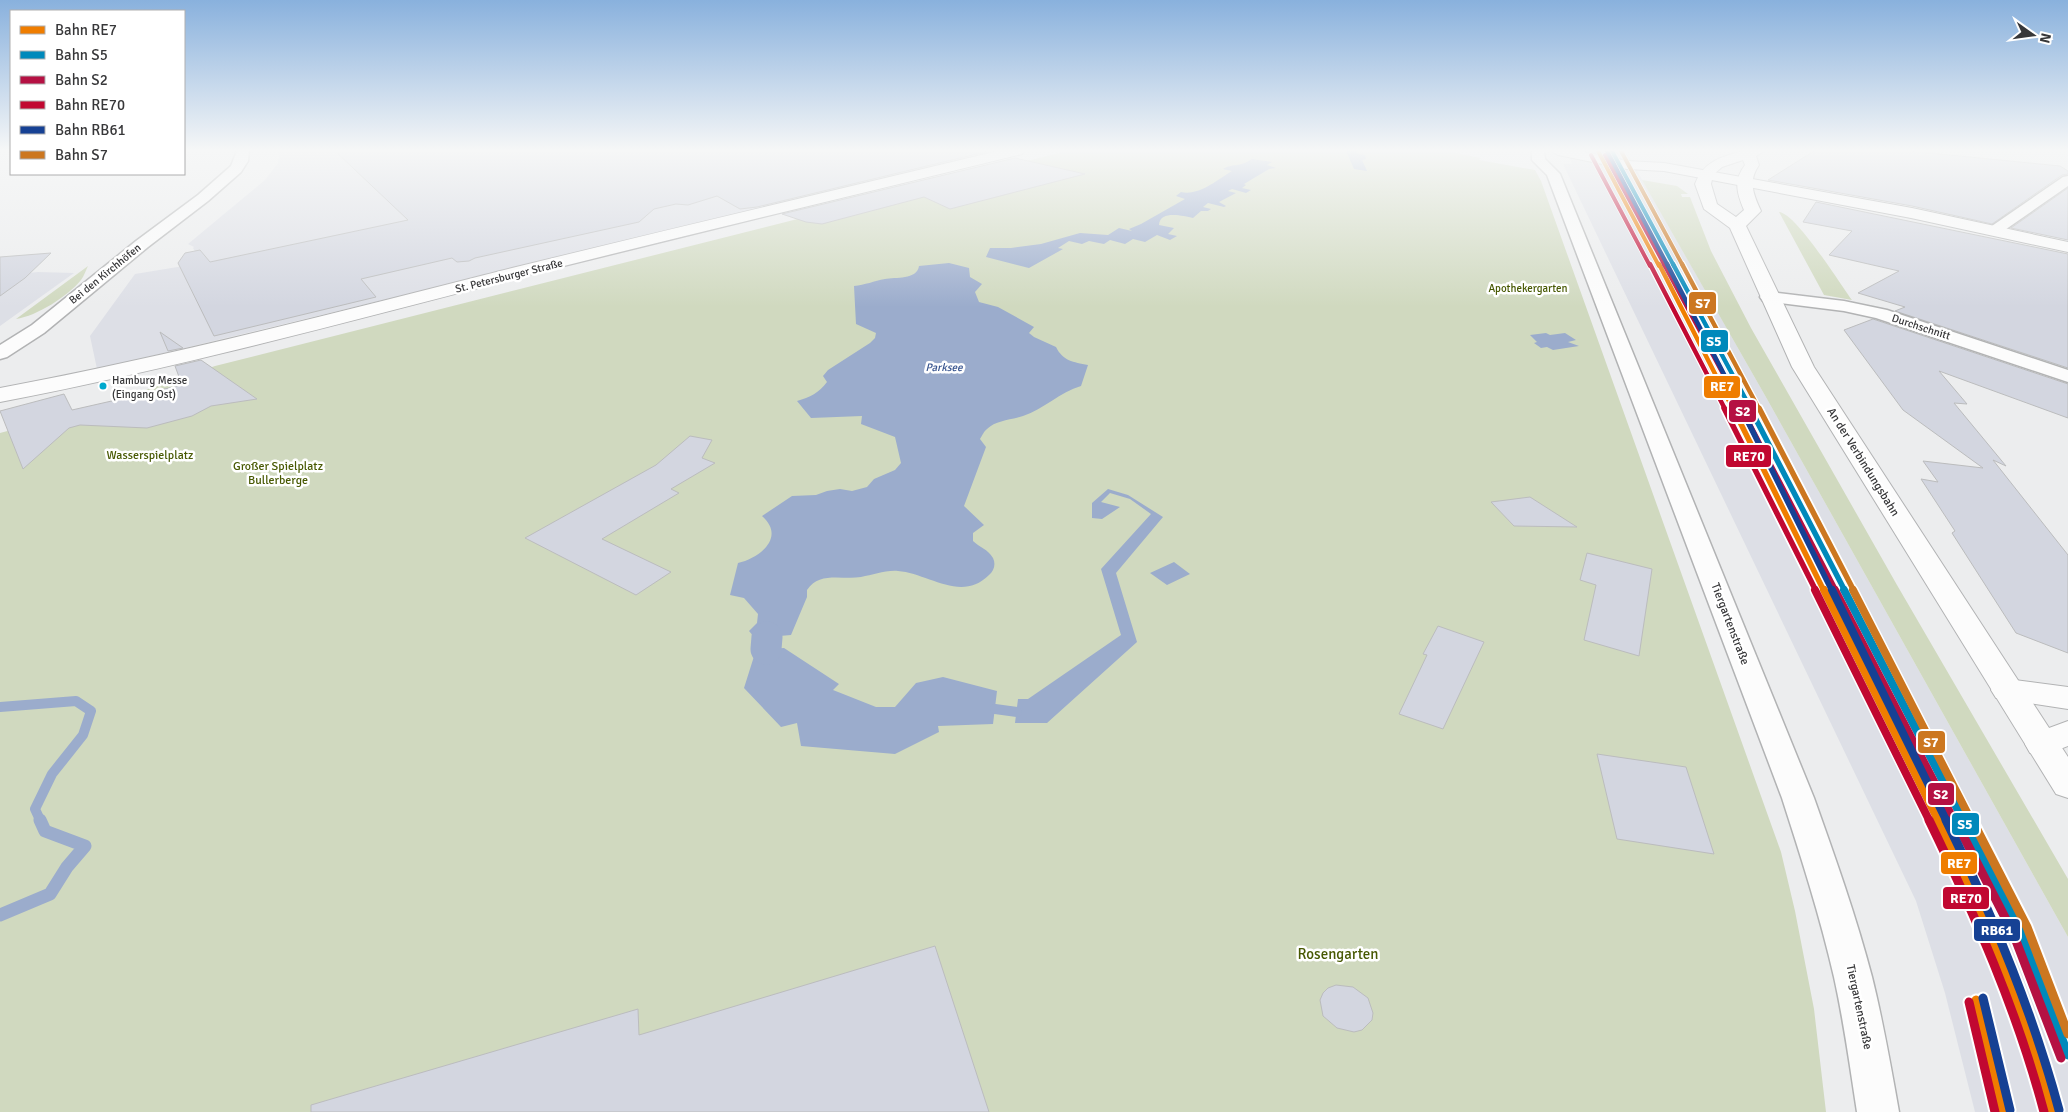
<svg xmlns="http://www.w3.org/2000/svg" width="2068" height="1112" viewBox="0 0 2068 1112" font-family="Signika,sans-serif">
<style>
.built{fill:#dddfe6}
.green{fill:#d0d9bf}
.water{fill:#9baccc}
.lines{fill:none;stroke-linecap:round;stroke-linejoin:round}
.stream-far1{stroke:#9baccc;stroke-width:10}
.stream{stroke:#9baccc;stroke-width:13}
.canal{stroke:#9baccc;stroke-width:31}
.building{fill:#d3d6e0;stroke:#bbbcbd}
.street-casing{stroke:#b2b3b4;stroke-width:3}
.secondary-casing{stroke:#b2b3b4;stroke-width:2}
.primary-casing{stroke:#b2b3b4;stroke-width:2}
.street{fill:#fcfcfc;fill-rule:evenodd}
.secondary{fill:#fcfcfc;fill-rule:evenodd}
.primary{fill:#fcfcfc;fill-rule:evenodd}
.rail-1-far4-casing{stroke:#fff;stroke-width:5.5}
.rail-1-far3-casing{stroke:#fff;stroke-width:7}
.rail-1-far2-casing{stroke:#fff;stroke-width:9}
.rail-1-far1-casing{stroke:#fff;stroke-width:11}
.rail-1-casing{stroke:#fff;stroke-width:13}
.rail-2-far4-casing{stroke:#fff;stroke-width:5.5}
.rail-2-far3-casing{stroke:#fff;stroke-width:7}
.rail-2-far2-casing{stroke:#fff;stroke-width:9}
.rail-2-far1-casing{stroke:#fff;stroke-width:11}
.rail-2-casing{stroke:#fff;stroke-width:13}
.rail-3-far4-casing{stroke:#fff;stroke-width:5.5}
.rail-3-far3-casing{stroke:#fff;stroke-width:7}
.rail-3-far2-casing{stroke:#fff;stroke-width:9}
.rail-3-far1-casing{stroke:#fff;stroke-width:11}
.rail-3-casing{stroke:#fff;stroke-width:13}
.rail-4-far4-casing{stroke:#fff;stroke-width:5.5}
.rail-4-far3-casing{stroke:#fff;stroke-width:7}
.rail-4-far2-casing{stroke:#fff;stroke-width:9}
.rail-4-far1-casing{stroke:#fff;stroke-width:11}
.rail-4-casing{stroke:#fff;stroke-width:13}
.rail-5-far4-casing{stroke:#fff;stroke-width:5.5}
.rail-5-far3-casing{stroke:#fff;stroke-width:7}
.rail-5-far2-casing{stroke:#fff;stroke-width:9}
.rail-5-far1-casing{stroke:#fff;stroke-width:11}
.rail-5-casing{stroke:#fff;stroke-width:13}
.rail-6-far4-casing{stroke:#fff;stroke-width:5.5}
.rail-6-far3-casing{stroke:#fff;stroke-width:7}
.rail-6-far2-casing{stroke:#fff;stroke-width:9}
.rail-6-far1-casing{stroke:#fff;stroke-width:11}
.rail-6-casing{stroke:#fff;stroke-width:13}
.rail-1-far4{stroke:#ef7d00;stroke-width:4}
.rail-1-far3{stroke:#ef7d00;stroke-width:4.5}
.rail-1-far2{stroke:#ef7d00;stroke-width:5.5}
.rail-1-far1{stroke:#ef7d00;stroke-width:8}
.rail-1{stroke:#ef7d00;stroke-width:9}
.rail-2-far4{stroke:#0089bb;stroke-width:4}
.rail-2-far3{stroke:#0089bb;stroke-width:4.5}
.rail-2-far2{stroke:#0089bb;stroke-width:5.5}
.rail-2-far1{stroke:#0089bb;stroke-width:8}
.rail-2{stroke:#0089bb;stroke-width:9}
.rail-3-far4{stroke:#b51143;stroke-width:4}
.rail-3-far3{stroke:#b51143;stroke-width:4.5}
.rail-3-far2{stroke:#b51143;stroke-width:5.5}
.rail-3-far1{stroke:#b51143;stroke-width:8}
.rail-3{stroke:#b51143;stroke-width:9}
.rail-4-far4{stroke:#c10831;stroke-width:4}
.rail-4-far3{stroke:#c10831;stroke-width:4.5}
.rail-4-far2{stroke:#c10831;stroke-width:5.5}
.rail-4-far1{stroke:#c10831;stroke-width:8}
.rail-4{stroke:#c10831;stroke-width:9}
.rail-5-far4{stroke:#164194;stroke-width:4}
.rail-5-far3{stroke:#164194;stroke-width:4.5}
.rail-5-far2{stroke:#164194;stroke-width:5.5}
.rail-5-far1{stroke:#164194;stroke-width:8}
.rail-5{stroke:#164194;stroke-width:9}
.rail-6-far4{stroke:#cc7720;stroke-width:4}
.rail-6-far3{stroke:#cc7720;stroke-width:4.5}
.rail-6-far2{stroke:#cc7720;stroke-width:5.5}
.rail-6-far1{stroke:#cc7720;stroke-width:8}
.rail-6{stroke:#cc7720;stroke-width:9}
.bus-dot{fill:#00a9ce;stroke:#fff;stroke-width:2}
.labels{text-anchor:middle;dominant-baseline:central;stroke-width:5;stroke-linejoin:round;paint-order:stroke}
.far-street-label{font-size:11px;fill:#373739;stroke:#fff}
.far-park-label{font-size:11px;fill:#485903;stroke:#fff}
.far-water-label{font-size:11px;font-style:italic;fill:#36538e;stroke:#fff}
.bus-label{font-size:11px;fill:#373739;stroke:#fff;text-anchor:start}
.park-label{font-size:12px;fill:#485903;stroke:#fff}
.street-label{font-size:12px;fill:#373739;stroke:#fff}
.near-park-label{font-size:15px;fill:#485903;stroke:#fff}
.line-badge{stroke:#fff;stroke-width:2}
.badge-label{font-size:14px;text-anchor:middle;font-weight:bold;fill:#fff}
</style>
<rect width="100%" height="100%" fill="#ecedee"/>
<!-- built -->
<path class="built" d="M280,151H1001L97,369L90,336L135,274L202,263L193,248L194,247L188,244L265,180L278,163Z
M1567,151H1607L1628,155L1767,399L2068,937V1112H1975L1945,993L1916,901L1563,164H1572Z
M38,272L74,273L0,326V276Z"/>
<!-- green -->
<path class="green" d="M1067,151H1446L1481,158L1479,160L1535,170L1541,181L1781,852L1795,911L1814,1009L1826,1112H0V433L90,409L215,366Z
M1642,180L1677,186L1688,194H1681L1682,197H1690L1711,251L1751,328L1897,585L2068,879V937L1767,399Z
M1779,212C1796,213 1840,284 1852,300L1824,295Z
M88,266C86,270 84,276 81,280C68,296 37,316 16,319Z"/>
<!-- water -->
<path class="water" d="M1346,151H1357L1358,154L1365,155L1366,159L1362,160L1367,171L1354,169Z
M1252,159L1272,162L1267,165L1276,168L1269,169L1244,184L1246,185L1242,188L1251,190L1246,193L1232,189L1228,191L1236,193L1219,202L1226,206L1224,207L1208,203L1203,207L1211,209L1208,211H1201L1193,218C1183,216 1160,210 1159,225L1174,228L1168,234L1177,236L1170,240L1157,235L1145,242L1133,239L1125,244L1110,240L1104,244L1089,241L1082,244L1069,241L1058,248L1063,249L1029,268L986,257L990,248H1011L1041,244L1080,233L1108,235L1119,228L1132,231L1129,229L1141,224L1185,199L1176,196L1181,192C1199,196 1217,180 1232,171L1223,169C1233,163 1239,168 1252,159Z
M949,263L969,268L970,277L982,284L975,292L979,302L998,307L1034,327L1029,333L1034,337L1056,347C1063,361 1073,362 1088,365L1081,386C1060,392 1044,409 1023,416C1011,420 996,420 987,429C984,431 982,436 980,439L986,447L964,506L984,525L973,533V541C979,547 988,549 993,558C996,564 994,571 989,575C961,603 928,573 898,571C885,570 873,575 861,577C842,580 819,571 807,590V597L791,635L755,638L749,631L757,623L758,614L744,598L730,595L738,563C760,558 786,537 762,516L792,496L816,495L827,491L840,489L852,491L867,487L874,479L895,470L901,463L895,437L861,424L862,416L811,418L797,401C810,397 819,393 827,382L823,376L828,370L870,343L875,338L876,333L856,324L854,286C865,285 874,281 885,279C895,277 917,280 919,266Z
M1546,333L1550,335L1565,333L1576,340L1568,342L1579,346L1553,350L1547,347L1541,348L1534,343L1537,342L1530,335Z
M1108,489L1128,495L1163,517L1116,573L1137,642L1047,723H1015L1018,699H1028L1121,635L1101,569L1151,514L1130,499L1110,493L1101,502L1120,507L1102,519L1092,518V503Z
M1174,562L1190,574L1167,585L1150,573Z
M784,648L839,684L833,690L876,707H895L916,683L943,677L997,691L993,724L938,726L939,732L895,754L801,746L797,723L781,727L744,688L756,650Z"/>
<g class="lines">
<!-- stream-far1 -->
<path class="stream-far1" d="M0,707L76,701L91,711L83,735L52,774L35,809L41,822
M995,709L1017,712"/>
<!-- stream -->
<path class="stream" d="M0,915L50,894L67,867L85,846L45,831L40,820"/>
<!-- canal -->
<path class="canal" d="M766,649L767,637"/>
</g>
<!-- building -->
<path class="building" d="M335,151H989L757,207L740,209L717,196L688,205L676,204L654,209L639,222L475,258L469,261L457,262L452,258L361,279L376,297L214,336L178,263L185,253L200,250L210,262L408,220Z
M1814,151H1909L2060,166L2068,171V174L2062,175L1992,224L1912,206L1768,180Z
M1015,158L1085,174L950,209L924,197L822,224L806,222L782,214Z
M2068,188V240L2011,228Z
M1816,202L2068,254V368L1895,311L1905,307L1858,293L1899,271L1829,255L1852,231L1803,222Z
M51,253L25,278L0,296V257Z
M1873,319L2068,384V418L1939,371L1967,404L1954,403L2006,466L1993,460L2068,555V653L2016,633L1952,533L1955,531L1921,479L1938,482L1923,461L1983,468L1903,410L1844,330Z
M160,332L183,348L168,351Z
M201,360L257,399L211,406L192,416L147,428L80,425L69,428L23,469L0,411L64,394L72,410L182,385L175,366Z
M690,436L712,440L702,458L715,463L671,489L679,493L602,539L671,572L636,595L525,538L656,465Z
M1530,497L1577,527L1514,526L1491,502Z
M1587,553L1652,569L1639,656L1584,640L1596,585L1580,580Z
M1438,626L1484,642L1443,729L1399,714L1427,655L1423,654Z
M1597,754L1686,767L1714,854L1617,839Z
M935,946L989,1112H311V1105L638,1009L639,1035Z
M1336,985L1353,987L1368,998L1373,1013L1372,1020L1362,1030L1354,1032L1337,1028L1323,1016L1320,1000L1323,993L1328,988Z"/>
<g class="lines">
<!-- street casing -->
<g class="street-casing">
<path id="street" d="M237,151H249L248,161L241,172L208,201L148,247L44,333L7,357L0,359V345L32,325L136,241L198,195L231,166Z
M1532,151H1544L1545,159L1560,174L1814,798C1835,857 1856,916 1872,977C1883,1021 1891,1067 1899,1112H1857C1850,1067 1844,1022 1834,977C1820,916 1801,857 1782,798L1547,175L1532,160Z
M2068,176V186L1999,234H1989L1986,231L1989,228L2063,177Z
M1769,292L1844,301L1887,310L2068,370V382L1876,318L1844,311L1763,301L1760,297L1763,293Z"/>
</g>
<!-- secondary casing -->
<g class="secondary-casing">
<path id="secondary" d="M998,151H1024L1022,154C856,195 690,234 524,276C350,321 177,368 0,402V388C172,356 342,311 512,268C674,228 836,190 998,151Z
M1551,151H1580L1627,161L1664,163L1912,208L2068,242V252L1911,218L1664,171L1627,169L1558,155Z
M2007,679L2068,687V709L1996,698L1991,690L1996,682Z
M2068,721V746L2042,756L2030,753L2025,744L2030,735Z"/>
</g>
<!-- primary casing -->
<g class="primary-casing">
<path id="primary" d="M1743,151H1764L1756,156L1759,165C1748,181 1753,194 1761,211L1746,226L1814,367L2068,757V798L2056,794L1792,367L1730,228L1704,209L1695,184C1704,161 1721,157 1743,151ZM1743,160L1745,165C1733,181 1737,193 1744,210L1736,217L1717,204L1711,184L1713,175L1722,167Z"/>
</g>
<!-- street -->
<use href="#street" class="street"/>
<!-- secondary -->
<use href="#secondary" class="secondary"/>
<!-- primary -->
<use href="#primary" class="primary"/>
<!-- rail-1-far4 casing -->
<g class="rail-1-far4-casing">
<path id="rail-1-far4" d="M1598,151L1659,266"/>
</g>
<!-- rail-1-far3 casing -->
<g class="rail-1-far3-casing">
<path id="rail-1-far3" d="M1659,264L1733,409"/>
</g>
<!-- rail-1-far2 casing -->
<g class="rail-1-far2-casing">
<path id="rail-1-far2" d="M1733,408L1824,591"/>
</g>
<!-- rail-1-far1 casing -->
<g class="rail-1-far1-casing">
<path id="rail-1-far1" d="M1824,590L1939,822"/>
</g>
<!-- rail-1 casing -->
<g class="rail-1-casing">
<path id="rail-1" d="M1938,820C1986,917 2022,1008 2052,1112
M1976,1000L2003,1112"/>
</g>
<!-- rail-2-far4 casing -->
<g class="rail-2-far4-casing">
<path id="rail-2-far4" d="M1612,151L1674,266"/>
</g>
<!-- rail-2-far3 casing -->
<g class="rail-2-far3-casing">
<path id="rail-2-far3" d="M1673,264L1751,409"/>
</g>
<!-- rail-2-far2 casing -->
<g class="rail-2-far2-casing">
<path id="rail-2-far2" d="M1750,408L1845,591"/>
</g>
<!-- rail-2-far1 casing -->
<g class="rail-2-far1-casing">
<path id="rail-2-far1" d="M1844,590L1964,822"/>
</g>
<!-- rail-2 casing -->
<g class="rail-2-casing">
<path id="rail-2" d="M1963,820L2020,930L2068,1055"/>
</g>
<!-- rail-3-far4 casing -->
<g class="rail-3-far4-casing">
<path id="rail-3-far4" d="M1605,155L1665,266"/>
</g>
<!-- rail-3-far3 casing -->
<g class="rail-3-far3-casing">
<path id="rail-3-far3" d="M1664,264L1742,409"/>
</g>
<!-- rail-3-far2 casing -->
<g class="rail-3-far2-casing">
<path id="rail-3-far2" d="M1741,408L1836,591"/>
</g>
<!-- rail-3-far1 casing -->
<g class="rail-3-far1-casing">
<path id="rail-3-far1" d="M1835,590L1955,822"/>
</g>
<!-- rail-3 casing -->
<g class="rail-3-casing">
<path id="rail-3" d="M1955,820L2013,933L2061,1058"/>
</g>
<!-- rail-4-far4 casing -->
<g class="rail-4-far4-casing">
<path id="rail-4-far4" d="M1591,155L1650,266"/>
</g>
<!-- rail-4-far3 casing -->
<g class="rail-4-far3-casing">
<path id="rail-4-far3" d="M1650,264L1725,409"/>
</g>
<!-- rail-4-far2 casing -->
<g class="rail-4-far2-casing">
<path id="rail-4-far2" d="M1724,408L1816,591"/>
</g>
<!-- rail-4-far1 casing -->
<g class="rail-4-far1-casing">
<path id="rail-4-far1" d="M1815,590L1930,822"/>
</g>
<!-- rail-4 casing -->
<g class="rail-4-casing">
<path id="rail-4" d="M1929,820C1975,915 2017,1010 2044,1112
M1969,1002L1995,1112"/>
</g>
<!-- rail-5-far4 casing -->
<g class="rail-5-far4-casing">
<path id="rail-5-far4" d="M1607,151L1668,266"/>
</g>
<!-- rail-5-far3 casing -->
<g class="rail-5-far3-casing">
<path id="rail-5-far3" d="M1667,264L1742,409"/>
</g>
<!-- rail-5-far2 casing -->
<g class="rail-5-far2-casing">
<path id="rail-5-far2" d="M1741,408L1832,591"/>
</g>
<!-- rail-5-far1 casing -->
<g class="rail-5-far1-casing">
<path id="rail-5-far1" d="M1832,590L1947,822"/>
</g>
<!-- rail-5 casing -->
<g class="rail-5-casing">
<path id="rail-5" d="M1946,820C1992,914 2032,1009 2059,1110
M1983,998L2010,1110"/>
</g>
<!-- rail-6-far4 casing -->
<g class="rail-6-far4-casing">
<path id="rail-6-far4" d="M1621,151L1683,266"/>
</g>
<!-- rail-6-far3 casing -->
<g class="rail-6-far3-casing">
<path id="rail-6-far3" d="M1682,264L1759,409"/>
</g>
<!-- rail-6-far2 casing -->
<g class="rail-6-far2-casing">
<path id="rail-6-far2" d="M1759,408L1854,591"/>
</g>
<!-- rail-6-far1 casing -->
<g class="rail-6-far1-casing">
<path id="rail-6-far1" d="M1853,590L1972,822"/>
</g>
<!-- rail-6 casing -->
<g class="rail-6-casing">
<path id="rail-6" d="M1972,820L2027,927L2068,1034"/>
</g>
<!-- rail-1-far4 -->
<use href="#rail-1-far4" class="rail-1-far4"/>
<!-- rail-1-far3 -->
<use href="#rail-1-far3" class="rail-1-far3"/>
<!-- rail-1-far2 -->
<use href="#rail-1-far2" class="rail-1-far2"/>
<!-- rail-1-far1 -->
<use href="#rail-1-far1" class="rail-1-far1"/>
<!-- rail-1 -->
<use href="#rail-1" class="rail-1"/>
<!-- rail-2-far4 -->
<use href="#rail-2-far4" class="rail-2-far4"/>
<!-- rail-2-far3 -->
<use href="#rail-2-far3" class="rail-2-far3"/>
<!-- rail-2-far2 -->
<use href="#rail-2-far2" class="rail-2-far2"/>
<!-- rail-2-far1 -->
<use href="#rail-2-far1" class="rail-2-far1"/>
<!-- rail-2 -->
<use href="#rail-2" class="rail-2"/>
<!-- rail-3-far4 -->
<use href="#rail-3-far4" class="rail-3-far4"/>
<!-- rail-3-far3 -->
<use href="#rail-3-far3" class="rail-3-far3"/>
<!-- rail-3-far2 -->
<use href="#rail-3-far2" class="rail-3-far2"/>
<!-- rail-3-far1 -->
<use href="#rail-3-far1" class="rail-3-far1"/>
<!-- rail-3 -->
<use href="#rail-3" class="rail-3"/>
<!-- rail-4-far4 -->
<use href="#rail-4-far4" class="rail-4-far4"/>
<!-- rail-4-far3 -->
<use href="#rail-4-far3" class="rail-4-far3"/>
<!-- rail-4-far2 -->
<use href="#rail-4-far2" class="rail-4-far2"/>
<!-- rail-4-far1 -->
<use href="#rail-4-far1" class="rail-4-far1"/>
<!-- rail-4 -->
<use href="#rail-4" class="rail-4"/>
<!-- rail-5-far4 -->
<use href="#rail-5-far4" class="rail-5-far4"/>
<!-- rail-5-far3 -->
<use href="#rail-5-far3" class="rail-5-far3"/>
<!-- rail-5-far2 -->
<use href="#rail-5-far2" class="rail-5-far2"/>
<!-- rail-5-far1 -->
<use href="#rail-5-far1" class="rail-5-far1"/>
<!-- rail-5 -->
<use href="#rail-5" class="rail-5"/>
<!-- rail-6-far4 -->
<use href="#rail-6-far4" class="rail-6-far4"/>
<!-- rail-6-far3 -->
<use href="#rail-6-far3" class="rail-6-far3"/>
<!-- rail-6-far2 -->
<use href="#rail-6-far2" class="rail-6-far2"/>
<!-- rail-6-far1 -->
<use href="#rail-6-far1" class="rail-6-far1"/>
<!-- rail-6 -->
<use href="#rail-6" class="rail-6"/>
</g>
<!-- sky -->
<linearGradient id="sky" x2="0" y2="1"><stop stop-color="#89b1dd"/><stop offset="0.49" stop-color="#f6f7f7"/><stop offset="1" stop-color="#f6f7f7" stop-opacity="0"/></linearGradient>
<rect width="2068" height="307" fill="url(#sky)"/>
<!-- markers -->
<circle class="bus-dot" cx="103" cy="386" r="4.5"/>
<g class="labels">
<!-- far-street labels -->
<g class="far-street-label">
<text transform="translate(105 274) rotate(-39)">Bei den Kirchhöfen</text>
<text transform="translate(509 276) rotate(-14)">St. Petersburger Straße</text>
<text transform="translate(1921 327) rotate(18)">Durchschnitt</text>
</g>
<!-- far-park labels -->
<g class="far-park-label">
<text x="1528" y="288">Apothekergarten</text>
</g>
<!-- far-water labels -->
<g class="far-water-label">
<text x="944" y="367">Parksee</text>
</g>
<!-- bus labels -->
<g class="bus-label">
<text x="112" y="380">Hamburg Messe<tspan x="112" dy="14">(Eingang Ost)</tspan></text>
</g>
<!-- park labels -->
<g class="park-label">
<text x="150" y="455">Wasserspielplatz</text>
<text x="278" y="466">Großer Spielplatz<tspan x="278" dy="14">Bullerberge</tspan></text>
</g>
<!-- street labels -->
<g class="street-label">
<text transform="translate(1863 462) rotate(58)">An der Verbindungsbahn</text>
<text transform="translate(1730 624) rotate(69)">Tiergartenstraße</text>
<text transform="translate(1859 1007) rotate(78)">Tiergartenstraße</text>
</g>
<!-- near-park labels -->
<g class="near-park-label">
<text x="1338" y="954">Rosengarten</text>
</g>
</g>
<g class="line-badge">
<rect x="1688" y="291" width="29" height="24" rx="5" fill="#cc7720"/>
<rect x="1700" y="329" width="29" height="24" rx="5" fill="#0089bb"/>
<rect x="1703" y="375" width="38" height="24" rx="5" fill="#ef7d00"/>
<rect x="1728" y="399" width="29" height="24" rx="5" fill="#b51143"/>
<rect x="1725" y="444" width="47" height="24" rx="5" fill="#c10831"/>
<rect x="1917" y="730" width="29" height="24" rx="5" fill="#cc7720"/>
<rect x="1927" y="782" width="28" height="24" rx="5" fill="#b51143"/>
<rect x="1951" y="812" width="29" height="24" rx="5" fill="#0089bb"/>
<rect x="1940" y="851" width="38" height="24" rx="5" fill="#ef7d00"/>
<rect x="1942" y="886" width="48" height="24" rx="5" fill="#c10831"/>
<rect x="1973" y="918" width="48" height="24" rx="5" fill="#164194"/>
</g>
<g class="badge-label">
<text x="1703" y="308">S7</text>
<text x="1714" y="346">S5</text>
<text x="1722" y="391">RE7</text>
<text x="1743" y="416">S2</text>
<text x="1749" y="461">RE70</text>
<text x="1931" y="747">S7</text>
<text x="1941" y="799">S2</text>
<text x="1965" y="829">S5</text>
<text x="1959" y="868">RE7</text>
<text x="1966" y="903">RE70</text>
<text x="1997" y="935">RB61</text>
</g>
<!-- legend -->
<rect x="10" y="10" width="175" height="165" fill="#ffffff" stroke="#afafb0"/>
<rect x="20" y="26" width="25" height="8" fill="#ef7d00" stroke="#afafb0"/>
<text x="55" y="35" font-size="15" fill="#373739">Bahn RE7</text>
<rect x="20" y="51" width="25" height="8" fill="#0089bb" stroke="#afafb0"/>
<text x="55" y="60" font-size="15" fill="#373739">Bahn S5</text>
<rect x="20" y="76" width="25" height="8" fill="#b51143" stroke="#afafb0"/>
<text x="55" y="85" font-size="15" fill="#373739">Bahn S2</text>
<rect x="20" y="101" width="25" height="8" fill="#c10831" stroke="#afafb0"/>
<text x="55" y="110" font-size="15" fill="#373739">Bahn RE70</text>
<rect x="20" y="126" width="25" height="8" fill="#164194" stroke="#afafb0"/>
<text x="55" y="135" font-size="15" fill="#373739">Bahn RB61</text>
<rect x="20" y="151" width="25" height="8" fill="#cc7720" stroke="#afafb0"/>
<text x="55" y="160" font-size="15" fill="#373739">Bahn S7</text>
<!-- north arrow -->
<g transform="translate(2033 35) rotate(104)" stroke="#ffffff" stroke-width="4" paint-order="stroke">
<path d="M0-4L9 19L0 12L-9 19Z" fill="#373739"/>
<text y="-8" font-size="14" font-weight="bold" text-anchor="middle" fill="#373739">N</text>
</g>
</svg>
